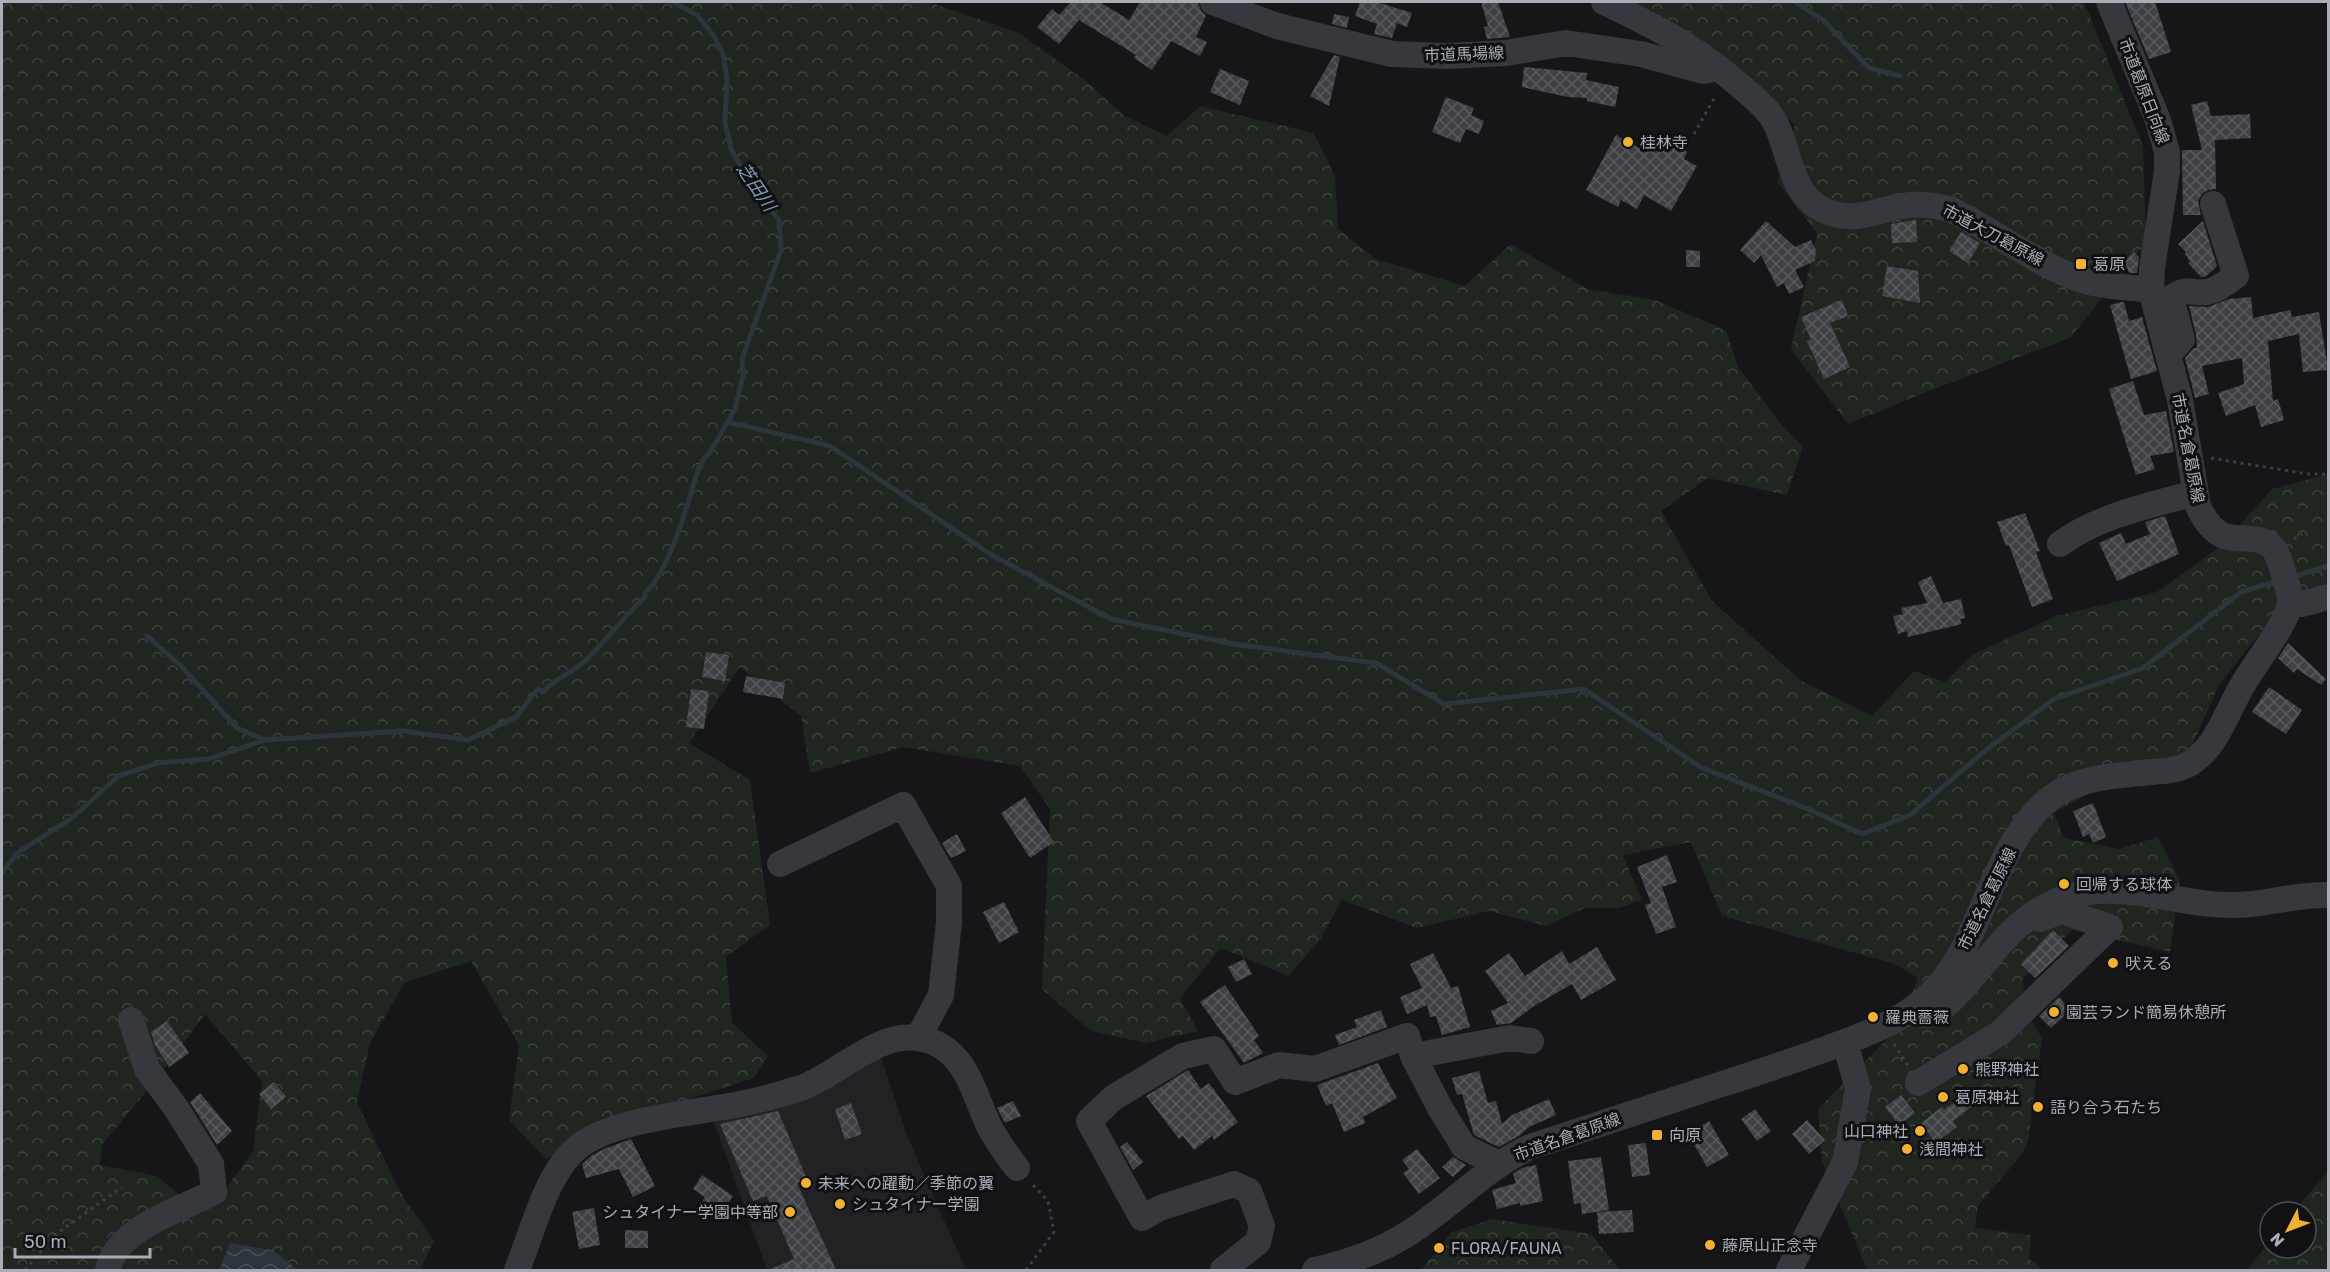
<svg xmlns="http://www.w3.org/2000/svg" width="2330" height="1272" viewBox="0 0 2330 1272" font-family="Rubik,'Noto Sans JP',sans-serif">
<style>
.built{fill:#222225}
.forest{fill:url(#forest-crowns);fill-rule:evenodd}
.water{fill:url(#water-waves)}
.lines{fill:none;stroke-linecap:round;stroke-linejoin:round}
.stream{stroke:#2c353c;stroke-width:5}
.building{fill:url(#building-cross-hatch)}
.path{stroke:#3d3f44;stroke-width:3;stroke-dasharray:3 4.5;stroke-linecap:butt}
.minor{stroke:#37383d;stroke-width:26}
.poi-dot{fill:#f2b134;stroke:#111113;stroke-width:2}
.labels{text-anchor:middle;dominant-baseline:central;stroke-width:6;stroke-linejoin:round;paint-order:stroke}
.street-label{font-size:16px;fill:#a8adb8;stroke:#111113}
.poi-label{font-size:16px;fill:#a8adb8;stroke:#111113;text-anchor:start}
.water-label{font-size:18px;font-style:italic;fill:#7f9bb3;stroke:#111113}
</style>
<defs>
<pattern id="forest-crowns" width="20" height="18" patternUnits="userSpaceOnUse" patternTransform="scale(1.5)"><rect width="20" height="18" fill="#1e261f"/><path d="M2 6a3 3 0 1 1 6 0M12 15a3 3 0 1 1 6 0" fill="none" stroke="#3c433d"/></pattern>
<pattern id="water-waves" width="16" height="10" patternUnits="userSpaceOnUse" patternTransform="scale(1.5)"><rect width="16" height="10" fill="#2c353c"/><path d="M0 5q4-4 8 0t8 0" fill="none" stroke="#485056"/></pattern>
<pattern id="building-cross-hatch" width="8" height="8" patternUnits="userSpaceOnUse" patternTransform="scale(1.5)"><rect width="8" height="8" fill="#404145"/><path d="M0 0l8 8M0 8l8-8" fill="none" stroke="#595a5e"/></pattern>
</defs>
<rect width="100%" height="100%" fill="#161618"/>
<!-- built -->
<path class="built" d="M881,1057L908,1138L966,1270H767L713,1120Z"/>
<!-- forest -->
<path class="forest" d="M2,2H929L1019,33L1087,82L1125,116L1167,136L1200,106L1314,133L1335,177L1338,229L1376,259L1465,286L1511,244L1588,289L1655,300L1726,330L1738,367L1780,423L1803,447L1787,495L1708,478L1661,511L1712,601L1800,680L1872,716L1914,671L1945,682L1972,655L2056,616L2157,592L2222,545L2272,489L2328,474V599L2269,622L2219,685L2186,759L2095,790L2054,813L2064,838L2119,849L2158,837L2180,880L2170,952L2072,930L2022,980L2031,1020L2042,1038L2028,1140L2022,1154L1978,1206L1975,1228L2031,1235L2029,1259L2044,1270H1867L1822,1161L1818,1109L1897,1029L1918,978L1895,964L1722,916L1691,842L1623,855L1642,900L1618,908H1585L1546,926L1489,911L1417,928L1342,900L1320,940L1288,976L1221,948L1180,998L1198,1031L1145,1043L1091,1031L1042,989L1050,809L1020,766L904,747L810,773L801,716L740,667L689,743L750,780L770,925L726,957L732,1023L768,1056L754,1078L645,1113L546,1159L509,1120L519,1045L471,961L404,983L370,1043L357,1102L400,1192L434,1241L420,1270H298L272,1250L230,1243L219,1270H2ZM205,1014L262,1081L253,1151L222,1194L183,1198L157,1176L100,1165L102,1145L158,1077Z
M1633,2H2084L2143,146L2146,243L2070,338L1929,391L1848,424L1791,349L1817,233L1777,182L1795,125L1716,50Z
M2328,1172V1270H2247L2270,1241V1248H2306V1212H2293Z
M1492,1219L1591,1234L1620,1270H1421L1452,1232Z"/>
<!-- water -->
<path class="water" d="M230,1243L272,1250L298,1270H219Z"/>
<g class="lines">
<!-- stream -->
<path class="stream" d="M1795,2L1822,19L1869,68L1900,76
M728,422L830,446L990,554L1111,619L1233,644L1376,663L1444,704L1584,689L1702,768L1806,808L1862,834L1910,815L1986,750L2054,699L2143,668L2241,592L2277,581
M2292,577L2328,566
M147,636L182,667L237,728L265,740
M2,873L17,853L72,818L118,776L158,763L209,759L265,740L402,731L468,740L516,717L538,689L543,692C552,680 568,675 580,665C604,645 622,618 645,597V593C671,569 688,501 699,467H701L702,461L711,451L735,409L743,375L742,359L781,250L779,220L755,191L731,149L725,122L727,79L723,54L714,36L697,15L673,2"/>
</g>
<!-- building -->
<path class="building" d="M1071,2H1100L1129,20L1140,2H1198L1201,11L1206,15L1196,37L1207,42L1200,56L1171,41L1152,70L1134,58L1136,55L1079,20L1059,44L1037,27L1052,9L1059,15Z
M1360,2H1377L1412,13L1407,27L1397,23L1392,38L1374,34L1377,24L1355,16Z
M1481,2H1498L1510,37L1487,39L1484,27L1488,26Z
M2125,2H2155L2171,52L2149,59Z
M1334,14L1349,17L1347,28L1332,24Z
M1334,55L1340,57L1329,106L1310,96Z
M1524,67L1587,73L1586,80L1619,87L1615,107L1587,101V98L1568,97L1522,87Z
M1220,69L1249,81L1240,105L1210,92Z
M1446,97L1474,108L1471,115L1484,121L1479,134L1466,129L1460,143L1432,132Z
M2207,101L2211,116L2250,114L2251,138L2215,140L2216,189L2208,190L2202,194L2198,201L2201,215H2183L2182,150H2202L2191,105Z
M1616,135L1643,150L1650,138L1668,149L1672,143L1687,152L1684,159L1697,166L1671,211L1644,195L1637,209L1621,200L1618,207L1586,190Z
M1916,220L1917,242L1892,243L1891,224Z
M1766,221L1795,247L1811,240L1816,250L1815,261L1795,270L1804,287L1789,294L1784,283L1777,287L1761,255L1754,263L1740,250Z
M2203,221L2217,266L2205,277H2201L2188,263L2190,261L2185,254L2186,252L2178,244Z
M1961,232L1980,243L1968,263L1949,251Z
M1686,250L1700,251V267H1686Z
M2134,252L2139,257L2137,273H2130L2122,264Z
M1887,266L1918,271L1920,303L1882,296Z
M2251,297L2253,318L2290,310L2292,317L2319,312L2328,370L2303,372L2299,334L2268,341L2273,401L2278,399L2284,420L2261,427L2255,405L2226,416L2218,393L2244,384L2242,358L2202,366L2209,394L2195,398L2185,358L2194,348H2197L2196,335L2189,306L2208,307L2229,299Z
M1842,300L1848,316L1830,323L1850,367L1824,379L1807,341L1811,339L1801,317Z
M2121,302H2124L2129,321L2142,317L2157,371L2131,379L2110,305Z
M2133,381L2144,415L2166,411L2174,452L2150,456L2155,469L2136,475L2109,389Z
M2025,513L2040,551L2036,552L2053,599L2032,607L2009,545L2006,546L1997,522Z
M2165,516L2179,554L2117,581L2099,543L2121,533L2126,544L2150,534L2145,522Z
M1931,576L1943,603L1961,599L1965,618L1960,619L1962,624L1908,637L1907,631L1898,634L1893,616L1903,614L1901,608L1927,603L1918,582Z
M2288,643L2326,679L2321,685L2297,669L2294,673L2278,658Z
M706,652L729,655L725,681L702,677Z
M746,676L785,683L783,699L743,692Z
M2269,687L2302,710L2286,734L2252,712Z
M691,689L709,691L704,729L686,727Z
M1025,797L1054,842L1030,858L1001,813Z
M2093,803L2106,837L2093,843L2089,834L2083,837L2073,811Z
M957,834L966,851L951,858L942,843Z
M1667,855L1677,882L1662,887L1676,927L1656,934L1645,905L1651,903L1637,867Z
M1004,902L1019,932L999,943L983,912Z
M2053,930L2069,946L2035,978L2021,964Z
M1597,947L1616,980L1581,1000L1572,984L1534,1006L1511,1023L1497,1025L1491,1011L1508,1003L1485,971L1509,953L1525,976L1562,951L1569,964Z
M1433,953L1451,988L1458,986L1470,1027L1442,1035L1436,1016L1430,1017L1427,1005L1407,1014L1400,997L1422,988L1410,964Z
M1244,959L1252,974L1236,982L1228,967Z
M1225,985L1259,1036L1254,1040L1263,1053L1244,1063L1200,1002Z
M2059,997L2071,1010L2051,1028L2039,1016Z
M1381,1010L1387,1027L1339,1045L1335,1035L1357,1027L1354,1020Z
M167,1021L189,1053L169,1067L155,1045L151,1032Z
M1378,1063L1397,1098L1363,1117L1365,1123L1344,1132L1332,1103L1326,1106L1317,1085Z
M1188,1070L1201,1089L1209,1083L1238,1122L1214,1140L1212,1136L1194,1150L1183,1136L1179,1139L1146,1096Z
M1479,1071L1488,1103L1496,1101L1502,1124L1512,1115L1549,1099L1556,1115L1529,1127L1520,1135L1499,1147L1474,1135L1462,1094L1457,1095L1452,1078Z
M274,1082L286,1097L271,1109L259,1094Z
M1970,1090L1979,1101L1953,1121L1957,1127L1935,1143L1921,1123L1942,1107L1944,1110Z
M200,1093L232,1131L217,1145L190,1102Z
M1901,1095L1915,1113L1899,1125L1885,1107Z
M1013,1101L1021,1116L1005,1123L997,1108Z
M851,1103L862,1134L845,1140L835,1109Z
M1755,1109L1771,1131L1757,1141L1741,1119Z
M778,1111L807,1179L797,1183L836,1270H768L794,1259L767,1196L753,1201L720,1124Z
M1807,1120L1825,1140L1809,1154L1792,1134Z
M1709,1121L1729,1155L1707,1167L1688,1134Z
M631,1139L655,1186L633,1197L619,1169L586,1178L582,1164L591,1156L604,1149Z
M1127,1142L1143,1162L1133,1170L1120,1147Z
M1646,1143L1650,1175L1632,1177L1628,1145Z
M1417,1149L1440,1178L1419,1194L1403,1173L1409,1169L1402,1160Z
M1453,1157L1466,1165L1453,1177L1442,1167Z
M1601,1157L1609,1210L1582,1214L1581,1203L1574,1204L1568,1161Z
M1536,1165L1543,1201L1520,1206V1203L1497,1209L1492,1190L1516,1183L1513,1174L1522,1168Z
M702,1175L733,1196L717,1220L698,1208L705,1197L693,1189Z
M594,1208L600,1245L579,1249L572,1212Z
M1632,1210L1634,1232L1599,1234L1597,1212Z
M625,1230L648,1231V1248H625Z"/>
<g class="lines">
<!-- path -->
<path class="path" d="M1694,134L1716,95
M2211,458L2307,474H2328
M2294,539L2302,534
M1894,1044L1908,1066
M25,1270L55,1235L122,1187
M1026,1270L1054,1232L1048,1201L1032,1184"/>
<!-- minor -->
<path class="minor" d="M1213,2L1277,26L1392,54L1447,56L1506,53L1566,43L1641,54L1703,71L1719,68
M1604,2C1652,25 1692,45 1732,79C1745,90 1758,100 1769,113C1791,142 1786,192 1823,210C1854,224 1872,211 1902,206C1919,203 1936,205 1952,210C1995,232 2036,264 2082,280C2104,287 2129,287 2151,290
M2168,355L2182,339L2171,298C2189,286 2188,294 2207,292C2218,290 2227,282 2236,276L2213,204
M2060,544C2098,516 2150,505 2195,493
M2290,603L2302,604L2328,597
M780,864L903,805L949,886V922L941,995L918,1038
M1917,1014C1921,1015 1926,1016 1930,1015C1943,1010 1956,996 1965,986C1988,960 2008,929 2038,911C2106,868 2167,907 2238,905C2268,904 2298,894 2328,895
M1413,1056L1440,1108L1464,1147L1499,1164
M1918,1083L2000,1033L2110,927L2061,911L2040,919
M108,1270C116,1228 180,1210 214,1192L211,1164L176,1108L147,1069L131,1020
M517,1270C533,1231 547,1168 582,1144C618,1119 692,1113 735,1105C757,1101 779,1095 801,1088C843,1073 884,1022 933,1042C969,1057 975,1099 991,1130C999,1143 1007,1156 1017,1168
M1223,1270L1258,1242L1262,1226L1249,1191L1234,1184L1160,1208L1142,1218L1089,1121L1113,1098L1183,1056L1214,1049L1235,1082L1279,1065L1315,1069L1407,1036L1413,1056L1510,1038L1531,1041
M1315,1270C1349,1262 1379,1252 1409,1233C1451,1206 1485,1168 1530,1147C1594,1126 1658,1105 1722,1084C1757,1073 1792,1061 1826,1049C1869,1033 1909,1020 1940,984C1985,931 1994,841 2052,797C2081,776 2116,776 2151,772C2166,771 2183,770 2195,760C2221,740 2229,704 2247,678C2257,661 2288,621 2290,603C2291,594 2286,583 2284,575C2281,566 2279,555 2273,548C2250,525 2222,559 2198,506L2180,400L2151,290L2152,268L2167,171V152L2158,120L2109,2
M1789,1270L1845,1162L1858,1089L1845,1042"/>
</g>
<!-- markers -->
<g class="poi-dot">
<circle cx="1628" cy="142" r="6"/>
<rect x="2075" y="258" width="12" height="12" rx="3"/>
<circle cx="2064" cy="884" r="6"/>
<circle cx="2113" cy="963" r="6"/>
<circle cx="2054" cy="1012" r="6"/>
<circle cx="1873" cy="1017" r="6"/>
<circle cx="1963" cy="1069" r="6"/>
<circle cx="1943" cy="1097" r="6"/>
<circle cx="2038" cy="1107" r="6"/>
<circle cx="1920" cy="1131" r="6"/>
<rect x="1651" y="1129" width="12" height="12" rx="3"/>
<circle cx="1907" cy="1149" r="6"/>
<circle cx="806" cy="1183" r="6"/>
<circle cx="840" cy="1204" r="6"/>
<circle cx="790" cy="1212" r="6"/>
<circle cx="1710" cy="1245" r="6"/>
<circle cx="1439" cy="1248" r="6"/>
</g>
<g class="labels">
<!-- street labels -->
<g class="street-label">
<text transform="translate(1464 54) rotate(-2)">市道馬場線</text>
<text transform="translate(2144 91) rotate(69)">市道葛原日向線</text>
<text transform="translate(1993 235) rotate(28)">市道大刀葛原線</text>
<text transform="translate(2188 448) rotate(79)">市道名倉葛原線</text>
<text transform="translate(1987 899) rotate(-64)">市道名倉葛原線</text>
<text transform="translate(1567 1137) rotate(-20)">市道名倉葛原線</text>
</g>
<!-- poi labels -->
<g class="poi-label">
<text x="1640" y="142">桂林寺</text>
<text x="2093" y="264">葛原</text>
<text x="2076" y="884">回帰する球体</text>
<text x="2125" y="963">吠える</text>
<text x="2066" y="1012">園芸ランド簡易休憩所</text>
<text x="1885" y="1017">羅典薔薇</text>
<text x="1975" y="1069">熊野神社</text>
<text x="1955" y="1097">葛原神社</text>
<text x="2050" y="1107">語り合う石たち</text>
<text x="1908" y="1131" text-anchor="end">山口神社</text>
<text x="1669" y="1135">向原</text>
<text x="1919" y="1149">浅間神社</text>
<text x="818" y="1183">未来への躍動／季節の翼</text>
<text x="852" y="1204">シュタイナー学園</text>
<text x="778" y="1212" text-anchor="end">シュタイナー学園中等部</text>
<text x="1722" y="1245">藤原山正念寺</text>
<text x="1451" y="1248">FLORA/FAUNA</text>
</g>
<!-- water labels -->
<g class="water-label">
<text transform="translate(756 187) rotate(56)">芝田川</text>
</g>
</g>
<!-- border -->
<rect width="2330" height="1272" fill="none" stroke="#a8adb8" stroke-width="6"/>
<!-- north arrow -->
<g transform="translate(2288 1230) rotate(228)"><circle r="28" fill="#111113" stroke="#4d4f55" stroke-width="1.5"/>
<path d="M0-4.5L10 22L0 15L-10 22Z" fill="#f2b134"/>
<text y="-9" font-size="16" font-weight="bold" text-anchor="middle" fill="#a8adb8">N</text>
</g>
<!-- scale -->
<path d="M15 1248v9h135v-9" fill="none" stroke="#a8adb8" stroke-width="3"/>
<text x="24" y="1248" font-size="18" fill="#a8adb8" stroke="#111113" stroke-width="4.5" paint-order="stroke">50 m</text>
</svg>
